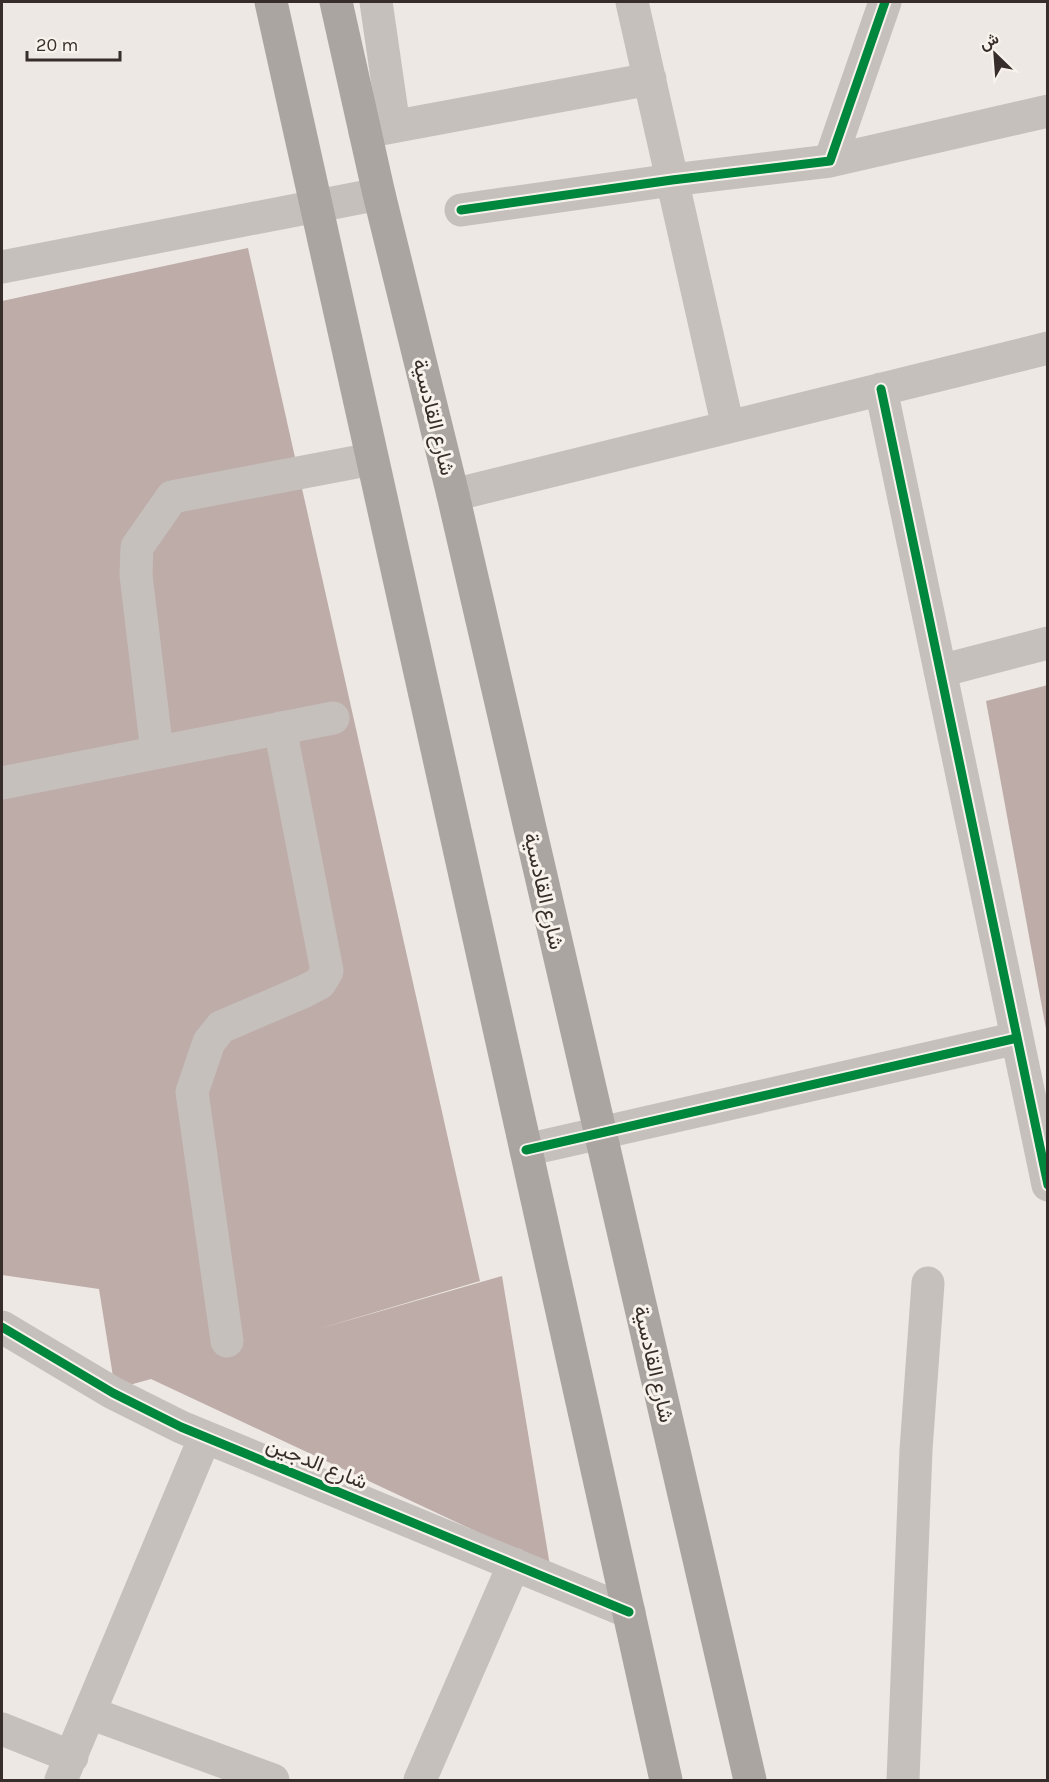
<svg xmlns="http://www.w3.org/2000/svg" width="1049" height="1782" viewBox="0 0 1049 1782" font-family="Karla,Vazirmatn,sans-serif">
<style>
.building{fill:#beaca8}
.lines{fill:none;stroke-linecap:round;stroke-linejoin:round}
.minor{stroke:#c6c0bd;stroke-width:33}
.major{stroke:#aba5a2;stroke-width:33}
.cycleway-casing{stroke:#f8f2ec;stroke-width:13}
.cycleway{stroke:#00873e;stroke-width:9}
.labels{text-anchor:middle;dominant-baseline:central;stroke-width:6;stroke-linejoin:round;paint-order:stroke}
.street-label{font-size:21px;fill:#372e2b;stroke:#f8f2ec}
</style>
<rect width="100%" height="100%" fill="#ede8e4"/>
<!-- building -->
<path class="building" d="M248,248L480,1281L315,1330L502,1276L550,1566L151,1379L115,1389L99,1289L2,1275V301Z
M1048,685V1029H1046L986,701Z"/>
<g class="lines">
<!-- minor -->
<path class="minor" d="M376,2L394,126
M632,2L728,427
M365,132L650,79
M830,161L1048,111
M461,210L672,180L830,161L885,2
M2,267L379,194
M881,389L1048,1185
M453,495L1048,348
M940,671L1048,643
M157,752L136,575L137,547L172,497L372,459
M2,783L333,718
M526,1150L1017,1038
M2,1327L113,1393L181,1427L629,1612
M227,1341L192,1092L209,1042L221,1027L305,991L320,983L327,971L280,728
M90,1713L273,1780
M2,1729L72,1757
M61,1780L205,1437
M420,1780L514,1564
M903,1780L916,1450L928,1283"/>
<!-- major -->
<path class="major" d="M271,2L666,1780
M336,2L379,194L453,495L750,1780"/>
<!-- cycleway casing -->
<g class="cycleway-casing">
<path id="cycleway" d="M461,210L672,180L830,161L885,2
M881,389L1048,1185
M526,1150L1017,1038
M2,1327L113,1393L181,1427L629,1612"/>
</g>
<!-- cycleway -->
<use href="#cycleway" class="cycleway"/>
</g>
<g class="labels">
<!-- street labels -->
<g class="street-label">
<text transform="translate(434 417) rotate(76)">شارع القادسية</text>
<text transform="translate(544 891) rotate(77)">شارع القادسية</text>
<text transform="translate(654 1364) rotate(77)">شارع القادسية</text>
<text transform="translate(317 1463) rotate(22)">شارع الدجين</text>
</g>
</g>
<!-- border -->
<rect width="1049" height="1782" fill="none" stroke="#372e2b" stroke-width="6"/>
<!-- north arrow -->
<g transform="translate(995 54) rotate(335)" stroke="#f8f2ec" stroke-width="4.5" paint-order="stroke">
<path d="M0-4.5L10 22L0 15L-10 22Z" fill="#372e2b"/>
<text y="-9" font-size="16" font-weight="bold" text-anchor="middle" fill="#372e2b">ش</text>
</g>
<!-- scale -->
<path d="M27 51v9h93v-9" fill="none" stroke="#372e2b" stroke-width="3"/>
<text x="36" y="51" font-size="18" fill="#372e2b" stroke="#f8f2ec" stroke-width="4.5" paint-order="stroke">20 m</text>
</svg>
